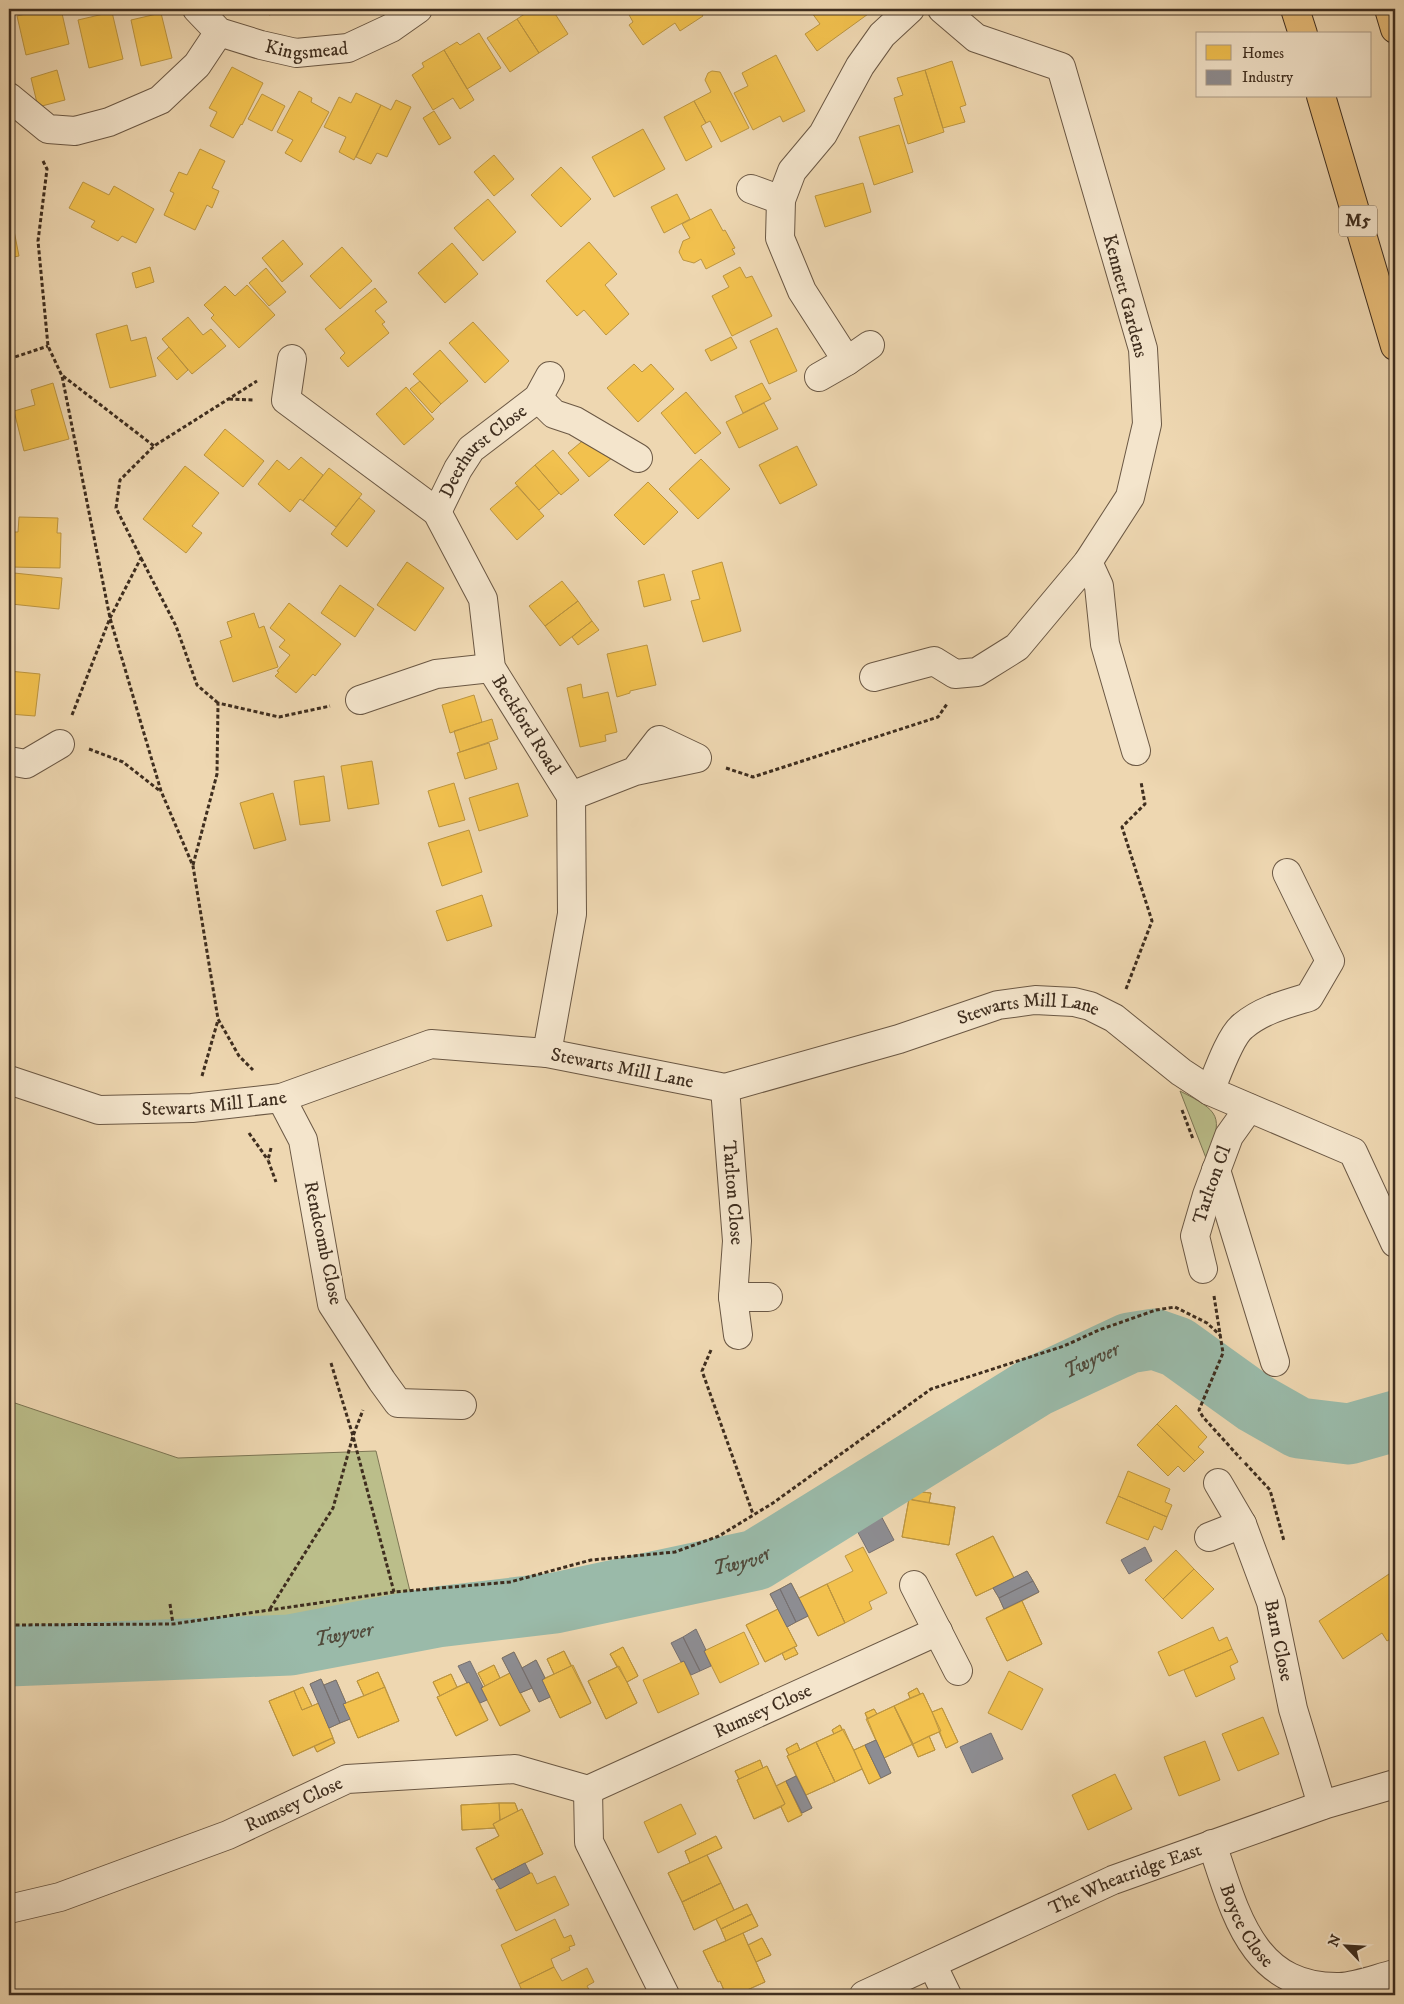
<svg xmlns="http://www.w3.org/2000/svg" width="1404" height="2004" viewBox="0 0 1404 2004" font-family="'IM FELL DW Pica',serif">
<style>
.green{fill:#bbbe8a;stroke:#7d7654}
.homes{fill:#f2c14e;stroke:#bc9540}
.industry{fill:#8d8d92;stroke:#767070}
.lines{fill:none;stroke-linecap:round;stroke-linejoin:round}
.river{stroke:#9abaa9;stroke-width:61}
.minor-casing{stroke:#6b5844;stroke-width:30}
.highway-casing{stroke:#3f2e1f;stroke-width:30}
.path{stroke:#3f2e1f;stroke-width:3;stroke-dasharray:4 2.5;stroke-linecap:butt}
.minor{stroke:#f4e5cc;stroke-width:28}
.highway{stroke:#e7bc78;stroke-width:28}
.labels{text-anchor:middle;dominant-baseline:central;stroke-width:5;stroke-linejoin:round;paint-order:stroke}
.shield{fill:#f4e5cc;stroke:#756553;stroke-width:1}
.shield-label{font-size:18px;font-weight:bold;fill:#3f2e1f}
.street-label{font-size:19px;fill:#3f2e1f;stroke:#f4e5cc}
.water-label{font-size:20px;font-style:italic;fill:#514a3b;stroke:#f4e5cc}
</style>
<rect width="100%" height="100%" fill="#eed7b1"/>
<filter id="stains"><feTurbulence type="fractalNoise" baseFrequency=".004" numOctaves="4"/><feColorMatrix values="0 0 0 0 .2 0 0 0 0 .09 0 0 0 0 .02 0 0 0 .5 -.17"/></filter>
<radialGradient id="worn" r=".72"><stop offset=".6" stop-color="#630" stop-opacity="0"/><stop offset="1" stop-color="#630" stop-opacity=".3"/></radialGradient>
<!-- green -->
<path class="green" d="M1180,1091C1219,1111 1225,1116 1206,1158Z
M9,1401L178,1458L376,1451L416,1616L282,1653L9,1666Z"/>
<!-- homes -->
<path class="homes" d="M47,9H61L69,44L26,55L17,16Z
M267,9H290L269,15Z
M532,9H552L568,34L539,53L517,19Z
M625,9H635L628,13Z
M635,9H698L703,16L680,31L675,23L643,45L629,25L633,22L628,13Z
M818,9H875L817,51L805,34L820,24L812,13Z
M112,12L123,59L89,68L78,20Z
M161,13L172,58L141,66L131,20Z
M517,19L539,53L510,72L487,38Z
M479,33L501,68L467,89L444,50L457,42L460,45Z
M444,50L474,100L460,109L453,98L433,110L412,75L424,67L422,63Z
M776,55L805,111L783,122L780,116L753,130L734,93L748,86L742,73Z
M952,61L966,105L960,107L965,122L943,128L925,70Z
M232,67L263,83L242,125L241,124L233,138L210,126L217,112L209,108Z
M57,70L65,100L38,107L31,78Z
M925,70L944,132L908,144L894,98L903,95L897,78Z
M712,71L720,72L749,128L721,142L710,121L706,123L694,101L711,92L705,80L708,73Z
M299,91L312,98L311,102L329,112L301,162L285,153L293,140L277,132Z
M356,93L381,105L354,160L339,152L346,137L324,127L339,97L351,103Z
M262,94L285,106L272,131L248,119Z
M396,100L411,107L387,157L377,153L371,164L356,157L381,105L391,110Z
M694,101L706,123L701,126L712,147L686,161L664,117Z
M434,111L451,138L439,145L423,118Z
M899,125L913,172L874,185L859,137Z
M643,129L665,169L614,197L592,157Z
M200,149L225,161L212,188L219,191L212,208L207,205L195,230L164,215L174,193L170,191L179,172L187,175Z
M494,155L514,179L494,196L474,172Z
M561,167L591,199L561,227L531,195Z
M83,182L109,195L114,186L154,209L136,243L122,236L118,241L91,227L95,221L69,208Z
M863,183L871,212L825,227L815,196Z
M677,194L690,219L664,233L651,207Z
M488,199L516,232L483,261L454,228Z
M9,205L19,256L9,258Z
M711,209L723,231L725,230L735,248L732,249L735,254L706,269L701,259L694,263L683,260L679,252L683,241L690,238L682,224Z
M283,240L303,264L282,282L262,258Z
M589,242L617,274L605,285L629,314L606,335L584,310L577,316L546,281Z
M452,243L478,274L445,303L418,273Z
M342,247L372,281L340,309L310,276Z
M150,267L154,282L136,288L132,273Z
M740,267L746,278L752,276L772,316L732,336L712,296L729,287L723,276Z
M266,268L286,292L269,306L249,283Z
M247,285L275,315L239,348L211,318L214,315L204,305L225,286L235,296Z
M375,288L387,302L375,311L385,322L382,324L389,333L348,367L340,358L345,353L325,329Z
M188,317L203,335L211,329L226,346L192,374L162,339Z
M473,322L509,361L485,383L449,343Z
M127,325L131,341L146,337L156,376L110,388L96,334Z
M777,328L797,371L769,384L750,341Z
M731,337L737,348L711,361L705,350Z
M169,347L188,370L177,380L157,358Z
M440,350L468,381L441,404L413,374Z
M634,364L642,372L651,364L674,389L638,422L607,388Z
M420,381L441,404L432,413L410,389Z
M53,383L69,439L24,451L14,411L35,405L31,390Z
M762,383L771,399L743,413L735,396Z
M406,387L434,419L404,445L376,414Z
M686,392L721,433L695,454L661,413Z
M764,403L778,429L739,448L726,422Z
M225,429L264,461L243,487L204,455Z
M592,433L613,457L589,477L568,453Z
M9,442L14,454L9,456Z
M797,446L817,485L780,504L759,465Z
M553,450L579,480L561,495L535,465Z
M301,457L323,475L303,501L300,499L290,512L258,484L277,460L289,470Z
M701,459L730,489L698,519L669,489Z
M535,465L559,493L539,510L515,483Z
M185,466L219,493L192,526L202,533L186,553L143,519Z
M329,468L362,494L336,527L303,501Z
M648,482L678,512L644,545L614,515Z
M517,486L544,516L517,540L490,509Z
M359,498L375,511L347,547L331,534Z
M19,517L58,518L57,533H61L60,568L11,567L12,532H18Z
M407,562L444,588L415,631L377,605Z
M722,562L741,631L703,642L691,601L700,599L692,571Z
M14,573L62,578L59,609L11,604Z
M664,574L671,600L644,607L638,581Z
M562,581L578,601L545,626L529,606Z
M340,585L374,609L355,637L321,613Z
M578,601L592,621L560,646L545,626Z
M289,603L341,644L315,676L313,674L296,693L275,676L279,672L277,671L290,655L279,647L285,640L270,628Z
M254,613L259,628L264,626L278,667L233,682L220,641L232,637L227,622Z
M592,621L599,630L578,645L572,637Z
M647,645L656,685L630,691V693L617,697L607,654Z
M9,671L40,674L35,716L9,714Z
M581,684L583,698L608,692L617,732L605,735L606,741L580,747L567,688Z
M474,695L482,722L450,733L442,705Z
M492,719L498,739L460,752L454,731Z
M489,743L497,769L465,779L457,753Z
M372,761L379,804L348,809L341,766Z
M324,776L330,821L300,825L294,781Z
M454,783L465,820L439,827L428,791Z
M518,783L528,816L479,831L469,798Z
M273,793L286,840L254,849L240,803Z
M469,830L482,872L442,886L428,843Z
M482,895L492,926L447,941L436,911Z
M1176,1405L1207,1437L1198,1447L1204,1452L1195,1461L1157,1424Z
M1157,1424L1195,1461L1184,1472L1178,1466L1168,1476L1137,1445Z
M1128,1471L1170,1489L1165,1502L1172,1505L1167,1517L1118,1496Z
M913,1491L931,1493L929,1503L955,1507L949,1545L902,1537L909,1499L912,1500Z
M913,1491L931,1493L929,1503L912,1500Z
M1118,1496L1167,1517L1162,1530L1154,1526L1148,1540L1106,1523Z
M909,1499L955,1507L949,1545L902,1537Z
M993,1536L1014,1578L1027,1571L1033,1581L999,1598L993,1588L976,1596L956,1554Z
M993,1536L1014,1578L976,1596L956,1554Z
M863,1547L887,1593L869,1602L872,1609L845,1623L827,1584L853,1571L845,1556Z
M1176,1550L1194,1569L1163,1599L1145,1580Z
M1194,1569L1214,1589L1182,1619L1163,1599Z
M1395,1570V1636L1387,1641L1382,1633L1343,1659L1319,1621Z
M1033,1581L1039,1592L1022,1601L1042,1644L1007,1661L986,1618L1004,1609L999,1598Z
M791,1583L799,1598L827,1584L845,1623L818,1636L808,1616L796,1622L780,1589Z
M827,1584L845,1623L818,1636L799,1598Z
M780,1589L796,1622L787,1627L797,1646L794,1647L798,1654L785,1660L782,1653L765,1662L746,1625L778,1609L770,1594Z
M1022,1601L1042,1644L1007,1661L986,1618Z
M778,1609L797,1646L765,1662L746,1625Z
M1213,1627L1219,1641L1227,1637L1232,1649L1169,1676L1158,1652Z
M744,1632L759,1664L720,1683L704,1651Z
M623,1647L638,1676L627,1682L637,1703L606,1719L588,1681L617,1667L610,1654Z
M623,1647L638,1676L627,1682L610,1654Z
M794,1647L798,1654L785,1660L782,1653Z
M1232,1649L1238,1662L1230,1666L1235,1679L1196,1697L1184,1670Z
M564,1651L591,1703L560,1718L550,1697L539,1702L522,1668L536,1660L545,1678L554,1674L547,1659Z
M564,1651L571,1666L554,1674L547,1659Z
M514,1652L532,1688L520,1693L530,1711L500,1726L481,1688L485,1686L478,1673L494,1665L500,1678L510,1673L502,1658Z
M684,1661L699,1694L658,1713L643,1680Z
M494,1665L500,1678L485,1686L478,1673Z
M573,1665L591,1703L560,1718L542,1680Z
M619,1666L637,1703L606,1719L588,1681Z
M1009,1671L1043,1689L1022,1730L988,1713Z
M378,1672L399,1721L358,1738L350,1719L340,1723L324,1685L336,1680L346,1703L364,1696L357,1681Z
M378,1672L385,1687L364,1696L357,1681Z
M510,1673L530,1711L500,1726L481,1688Z
M451,1674L457,1687L469,1682L488,1720L456,1736L437,1697L440,1696L433,1682Z
M451,1674L457,1687L440,1696L433,1682Z
M321,1679L340,1723L329,1728L335,1743L317,1752L314,1746L293,1756L269,1701L303,1687L312,1706L319,1703L310,1684Z
M469,1682L488,1720L456,1736L437,1697Z
M303,1687L312,1706L302,1710L294,1691Z
M385,1687L399,1721L358,1738L343,1704Z
M917,1688L920,1694L923,1693L932,1712L942,1708L958,1742L946,1748L939,1732L929,1736L935,1750L918,1757L894,1706L910,1698L908,1693Z
M917,1688L920,1694L910,1698L908,1693Z
M294,1691L302,1710L319,1703L333,1738L293,1756L269,1701Z
M923,1693L941,1731L913,1744L894,1706Z
M894,1706L913,1744L884,1758L891,1773L881,1778L865,1745L876,1740L865,1713L874,1709L877,1714Z
M894,1706L913,1744L884,1758L866,1719Z
M942,1708L958,1742L946,1748L932,1712Z
M874,1709L877,1714L868,1719L865,1713Z
M1263,1717L1279,1754L1238,1771L1222,1734Z
M840,1725L854,1750L865,1745L881,1778L869,1784L862,1769L835,1782L816,1742L834,1734L832,1730Z
M840,1725L842,1730L834,1734L832,1730Z
M844,1729L862,1769L835,1782L816,1742Z
M929,1736L935,1750L918,1757L913,1744Z
M332,1738L335,1743L317,1752L314,1746Z
M1205,1741L1220,1780L1179,1796L1164,1757Z
M816,1742L835,1782L806,1795L812,1808L802,1813L786,1781L796,1776L787,1756L789,1755L786,1749L797,1743L800,1750Z
M816,1742L835,1782L806,1795L787,1756Z
M797,1743L800,1750L789,1755L786,1749Z
M865,1745L881,1778L869,1784L854,1750Z
M760,1760L763,1768L767,1766L776,1786L786,1781L802,1815L788,1822L781,1807L754,1819L737,1780L739,1779L735,1771Z
M760,1760L763,1768L739,1779L735,1771Z
M767,1766L785,1804L754,1819L737,1780Z
M1115,1774L1132,1809L1088,1830L1072,1795Z
M786,1781L802,1815L788,1822L781,1807L785,1804L776,1786Z
M499,1803H515L518,1811L522,1809L543,1854L492,1880L476,1848L499,1836L495,1828L462,1830L461,1805Z
M499,1803L500,1820L493,1824L495,1828L462,1830L461,1805Z
M499,1803H515L518,1811L500,1820Z
M681,1804L696,1834L658,1853L644,1822Z
M522,1809L543,1854L492,1880L476,1848L499,1836L493,1824Z
M716,1836L722,1848L707,1855L721,1883L682,1902L668,1873L690,1863L685,1851Z
M716,1836L722,1848L690,1863L685,1851Z
M707,1855L721,1883L682,1902L668,1873Z
M530,1873H532L537,1884L555,1876L569,1905L516,1931L496,1890Z
M721,1883L734,1910L747,1904L752,1914L721,1929L716,1919L694,1930L682,1902Z
M721,1883L734,1910L694,1930L682,1902Z
M747,1904L752,1914L721,1929L716,1919Z
M752,1914L758,1926L743,1933L748,1945L762,1938L771,1955L756,1962L765,1982L736,1995H726L720,1981L718,1982L703,1951L726,1941L721,1929Z
M752,1914L758,1926L726,1941L721,1929Z
M555,1919L564,1938L571,1935L575,1945L569,1947L570,1950L551,1959L554,1967L519,1984L501,1945Z
M743,1933L765,1982L736,1995H726L720,1981L718,1982L703,1951Z
M762,1938L771,1955L756,1962L748,1945Z
M554,1967L562,1981L587,1968L594,1982L587,1986L592,1995H524L519,1984Z"/>
<!-- industry -->
<path class="industry" d="M880,1514L894,1540L869,1553L855,1527Z
M1145,1547L1152,1561L1129,1574L1121,1560Z
M1027,1571L1033,1581L999,1598L993,1588Z
M1033,1581L1039,1592L1004,1609L999,1598Z
M791,1583L808,1616L796,1622L780,1589Z
M780,1589L796,1622L787,1627L770,1594Z
M696,1629L706,1650L704,1651L711,1666L700,1671L683,1637Z
M683,1637L700,1671L691,1675L684,1661L681,1662L671,1643Z
M514,1652L532,1688L520,1693L502,1658Z
M536,1660L545,1678L542,1680L550,1697L539,1702L522,1668Z
M470,1661L483,1687L481,1688L487,1700L480,1703L469,1682L467,1683L458,1666Z
M321,1679L340,1723L329,1728L310,1684Z
M336,1680L346,1703L343,1704L350,1719L340,1723L324,1685Z
M991,1733L1003,1759L972,1773L960,1747Z
M876,1740L891,1773L881,1778L865,1745Z
M796,1776L812,1808L802,1813L786,1781Z
M525,1863L530,1873L500,1889L494,1879Z"/>
<g class="lines">
<!-- river -->
<path class="river" id="s1" d="M9,1656L290,1645L437,1617L555,1603L756,1560L1035,1387L1129,1343L1154,1339L1177,1347L1255,1403L1299,1428L1349,1434L1395,1421"/>
<!-- minor casing -->
<g class="minor-casing">
<g id="minor">
<path id="s2" d="M197,9L219,32L261,45L296,53L348,48L391,28L418,9"/>
<path d="M9,97L48,129L75,131L109,122L160,100L197,65L219,32"/>
<path d="M751,189L781,200"/>
<path id="s3" d="M292,359L286,400L437,512L483,599L491,668L571,796L572,914L547,1053"/>
<path d="M847,361L870,345"/>
<path d="M819,377L847,361L802,291L780,238L781,200L792,171L823,134L860,66L882,35L910,9"/>
<path d="M538,398L554,414L575,421L638,458"/>
<path id="s4" d="M437,512L458,469L471,449L538,398L550,376"/>
<path d="M1088,562L1099,586L1105,644L1136,751"/>
<path d="M874,677L934,661L955,674L977,672L1017,647L1088,562L1130,497L1147,424L1143,349L1061,67L976,38L942,9"/>
<path d="M360,700L436,674L491,668"/>
<path d="M9,761L26,764L60,744"/>
<path d="M571,796L635,771L659,740L697,758L635,771"/>
<path id="s5" d="M9,1080L99,1110L192,1108L281,1098L431,1044L547,1053L725,1088L899,1039L998,1005L1035,1000L1074,1002L1090,1006L1114,1018L1181,1072L1210,1091L1353,1152L1395,1243"/>
<path id="s6" d="M725,1088L737,1241L733,1297L738,1335"/>
<path d="M1210,1091C1217,1074 1230,1036 1243,1026C1262,1010 1286,1004 1309,997L1330,961L1287,873"/>
<path d="M281,1098L303,1140L332,1304L382,1381L398,1403L462,1405"/>
<path d="M1216,1170L1275,1362"/>
<path id="s7" d="M1203,1269L1195,1236L1207,1195L1229,1136L1249,1108"/>
<path d="M733,1297H768"/>
<path id="s8" d="M1218,1483L1242,1524L1271,1602L1293,1709L1322,1805"/>
<path d="M1209,1537L1242,1524"/>
<path d="M914,1585L958,1671"/>
<path d="M588,1790L589,1842L665,1995"/>
<path id="s9" d="M1212,1844C1235,1911 1251,1989 1340,1987C1357,1986 1378,1978 1395,1974"/>
<path id="s10" d="M9,1909L60,1897L228,1835L347,1779L515,1769L588,1790L938,1631"/>
<path d="M932,1964L947,1995"/>
<path id="s11" d="M864,1995L1113,1880L1326,1804L1395,1784"/>
</g>
</g>
<!-- highway casing -->
<g class="highway-casing">
<path id="highway" d="M1295,9L1303,34
M1389,9L1395,29
M1321,96L1395,346"/>
</g>
<!-- path -->
<path class="path" d="M9,48L13,67
M43,161L47,169L38,241L48,346L62,376L110,618L161,791L193,866L218,1019L239,1056L253,1070
M9,359L48,346
M63,376L154,446
M229,399L255,400
M141,558L176,626L197,685L218,703
M72,715L110,618L141,558L116,508L120,480L154,446L257,381
M89,749L123,762L160,791
M726,768L753,777L938,717L947,704
M193,865L217,774L218,703L279,717L330,706
M1126,989L1152,921L1122,827L1145,804L1141,782
M202,1076L218,1020
M1182,1110L1193,1139
M249,1133L268,1160
M271,1148L268,1160L276,1182
M1214,1296L1223,1353L1199,1410L1203,1417L1241,1459
M711,1350L702,1371L753,1514
M331,1363L353,1436L394,1592
M1245,1463L1270,1490L1284,1541
M170,1604L173,1624
M270,1609L333,1508L353,1436L363,1410
M9,1625L173,1624L394,1592L510,1582L591,1560L675,1552L719,1536L773,1503L931,1389L1064,1346L1099,1330L1156,1310L1175,1307L1207,1323L1221,1336"/>
<!-- minor -->
<use href="#minor" class="minor"/>
<!-- highway -->
<use href="#highway" class="highway"/>
</g>
<g class="labels">
<!-- shield labels -->
<rect class="shield" x="1339" y="205.5" width="38" height="31" rx="4"/>
<g class="shield-label">
<text x="1358" y="221">M5</text>
</g>
<!-- street labels -->
<g class="street-label">
<text stroke="none"><textPath href="#s2" startOffset="122">Kingsmead</textPath></text>
<text transform="translate(1125 296) rotate(75)">Kennett Gardens</text>
<text stroke="none"><textPath href="#s4" startOffset="78">Deerhurst Close</textPath></text>
<text stroke="none"><textPath href="#s3" startOffset="464">Beckford Road</textPath></text>
<text stroke="none"><textPath href="#s5" startOffset="1050">Stewarts Mill Lane</textPath></text>
<text stroke="none"><textPath href="#s5" startOffset="630">Stewarts Mill Lane</textPath></text>
<text stroke="none"><textPath href="#s5" startOffset="210">Stewarts Mill Lane</textPath></text>
<text stroke="none"><textPath href="#s7" startOffset="88">Tarlton Cl</textPath></text>
<text stroke="none"><textPath href="#s6" startOffset="105">Tarlton Close</textPath></text>
<text transform="translate(323 1243) rotate(78)">Rendcomb Close</text>
<text stroke="none"><textPath href="#s8" startOffset="170">Barn Close</textPath></text>
<text stroke="none"><textPath href="#s10" startOffset="799">Rumsey Close</textPath></text>
<text stroke="none"><textPath href="#s10" startOffset="304">Rumsey Close</textPath></text>
<text stroke="none"><textPath href="#s11" startOffset="286">The Wheatridge East</textPath></text>
<text stroke="none"><textPath href="#s9" startOffset="89">Boyce Close</textPath></text>
</g>
<!-- water labels -->
<g class="water-label">
<text stroke="none"><textPath href="#s1" startOffset="1146">Twyver</textPath></text>
<text stroke="none"><textPath href="#s1" startOffset="741">Twyver</textPath></text>
<text stroke="none"><textPath href="#s1" startOffset="336">Twyver</textPath></text>
</g>
</g>
<!-- margin -->
<rect width="1404" height="2004" fill="none" stroke="#eed7b1" stroke-width="30"/>
<rect x="10" y="10" width="1384" height="1984" fill="none" stroke="#3f2e1f" stroke-width="2.5"/>
<rect x="15" y="15" width="1374" height="1974" fill="none" stroke="#3f2e1f"/>
<!-- legend -->
<rect x="1196" y="32" width="175" height="65" fill="#f4e5cc" stroke="#ac9c87"/>
<rect x="1206" y="45" width="25" height="15" fill="#f2c14e" stroke="#ac9c87"/>
<text x="1242" y="58" font-size="15" fill="#3f2e1f">Homes</text>
<rect x="1206" y="70" width="25" height="15" fill="#8d8d92" stroke="#ac9c87"/>
<text x="1242" y="82" font-size="15" fill="#3f2e1f">Industry</text>
<!-- north arrow -->
<g transform="translate(1346 1946) rotate(295)" stroke="#f4e5cc" stroke-width="4" paint-order="stroke">
<path d="M0-4L9 19L0 12L-9 19Z" fill="#3f2e1f"/>
<text y="-8" font-size="14" font-weight="bold" text-anchor="middle" fill="#3f2e1f">N</text>
</g>
<rect width="100%" height="100%" filter="url(#stains)"/>
<rect width="100%" height="100%" fill="url(#worn)"/>
</svg>
